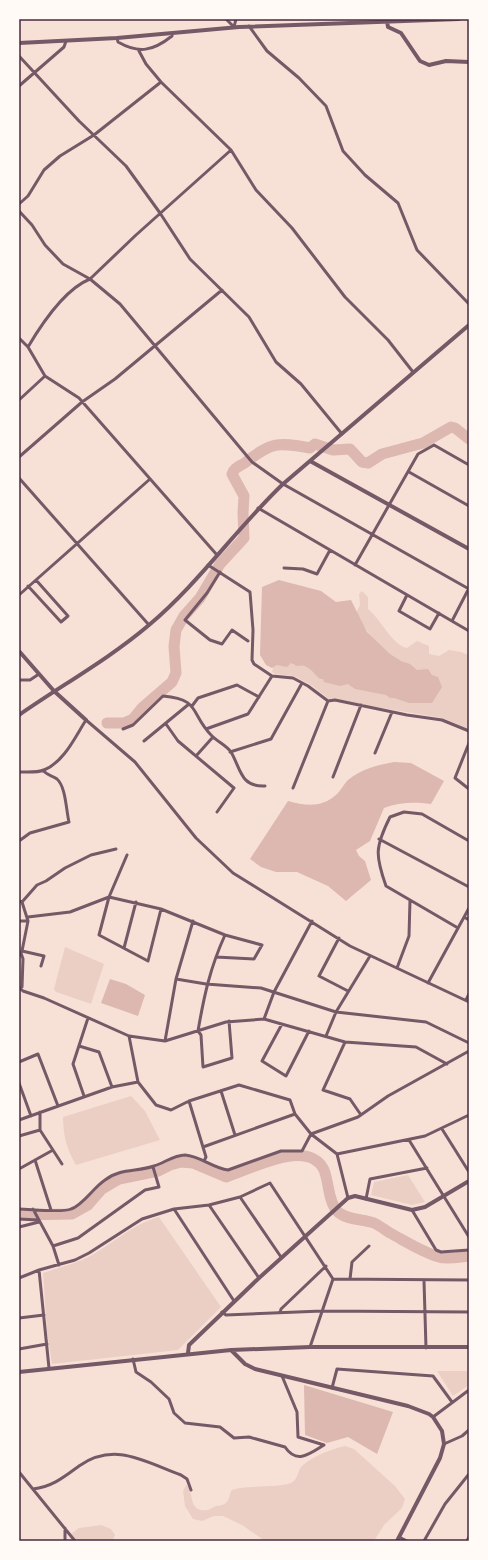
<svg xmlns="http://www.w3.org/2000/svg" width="488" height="1560" viewBox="0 0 488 1560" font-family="'Roboto Condensed',sans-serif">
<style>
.green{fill:#ebcfc5}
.water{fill:#dcb8b0}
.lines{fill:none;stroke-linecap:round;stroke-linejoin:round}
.river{stroke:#dcb8b0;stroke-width:11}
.minor{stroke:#755966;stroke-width:3}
.tertiary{stroke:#755966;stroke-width:4}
.neatline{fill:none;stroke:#4a2c40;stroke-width:1.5}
</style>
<rect width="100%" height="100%" fill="#f7e1d7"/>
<!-- green -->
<path class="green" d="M362,591L368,597V609C380,618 393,646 407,648L417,641L429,646V654L439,656L449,650L461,652L469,655V729L442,718L329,699L311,685L294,676L275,674L272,672L274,664L287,661L416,671C387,656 372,642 356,613L360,605L359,594Z
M65,947L104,964L91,1004L56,992L54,989Z
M131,1096L145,1111L160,1140L76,1165C67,1150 63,1135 63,1117Z
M408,1175L425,1202L412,1205L371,1195L374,1182Z
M159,1217L221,1307L178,1350L52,1364L47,1332L43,1273C60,1267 76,1264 92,1255C115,1242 133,1224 159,1217Z
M437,1371H469V1385L453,1396Z
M345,1446L354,1449L395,1486L405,1499L402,1508L384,1525L374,1541H265L242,1525L223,1516H214L202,1521L193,1519L185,1506L183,1491L186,1485C195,1492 187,1513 208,1510C211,1509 213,1507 216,1506C228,1505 228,1501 231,1491C238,1485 278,1488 291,1483C299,1479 297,1470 303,1465C313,1456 332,1449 345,1446Z
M101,1525L111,1529L115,1535L113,1540L77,1541L71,1534L79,1528Z"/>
<!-- water -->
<path class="water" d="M279,580L321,591L336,602L351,600L367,632L390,654L401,661L410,664L417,670L428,669L432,675L438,677L442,687L432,703H409L394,698H390L386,695L355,689L348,684L340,686L324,682L323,679H320C313,673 308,663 297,666L291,663L287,667L277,665L272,668L266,665L260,655L262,587Z
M394,762L411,763L444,781L431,804C414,802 400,802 384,808L370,841L356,850L359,856L365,861L371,880L346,901L328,886L297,872H276L261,867L250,859L288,801C306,806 322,808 337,794C341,790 344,784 348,780C361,769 378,765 394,762Z
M110,979L126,984L145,995L138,1016L101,1003Z
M304,1385L393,1412L377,1454L348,1437L327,1443L305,1435Z"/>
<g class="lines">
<!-- river -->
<path class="river" d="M107,723H124L133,719L142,708L172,682L176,673L174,646L176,630L184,616L200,598L220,564L244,538L243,513L244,496L232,474C234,467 241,466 246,462C272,442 277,442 310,448L315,444L333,450L350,449L362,462L368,463L382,454L423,443L451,427L455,428L469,439
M19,1215L72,1214L88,1205L102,1189L119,1179L158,1171L170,1165L181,1162L193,1163L226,1177C249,1170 308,1137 324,1170C329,1182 328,1201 337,1211C345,1220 363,1219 374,1223C379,1225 385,1230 390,1233C405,1241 422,1252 439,1257C447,1260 460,1257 469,1256"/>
<!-- minor -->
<path class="minor" d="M226,19L234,27
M249,26L267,51L299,78L326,106L343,151L365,175L398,203L417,250L469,304
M234,27L236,19
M117,38L118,42C139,54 153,51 172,36V33
M139,51L146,64L161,82L231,150L256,190L292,228L345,297L388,340L413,372
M19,56L79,121L126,166L160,213L190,259L249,317L276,362L301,384L342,434
M19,86L64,47L66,41
M19,204L28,196L44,170L60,156L94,135L161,82
M19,211L32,225L45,245L63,264L90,279L120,304L252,462L283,484L469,589
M19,338L28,347L45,376L79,398L217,555
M28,347C41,325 65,289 90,279L136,235L231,150
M19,400L45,376
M19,457L82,402L115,379L222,290
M409,472L469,506
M19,478L149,625
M258,508L469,631
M208,565L250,592L253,630L252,660L254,664L272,676L293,678L308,686L328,701L335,700L407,715L442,720L469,731
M355,565L418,454L434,445L469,465
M284,568L303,569L317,574L330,550
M220,572L207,593L185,620L210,640L222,644L232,630L248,641
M28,586L61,622L68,616L36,580
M19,595L150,479
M407,595L399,611L430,629L439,613
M452,621L469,588
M19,680H30L39,674
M192,706L198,698L237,685L259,697
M166,724L178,741L234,788L217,812
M123,729L133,725L163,696C201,699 190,714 212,736C218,742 226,745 231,752C241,769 240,787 265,786
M206,729L248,714L272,676
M144,741L189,704
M469,743L455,778L469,789
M230,752L271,739L302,683
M375,753L392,712
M196,756L213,737
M19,772C27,772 37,773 44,770C64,762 75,737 86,720L135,762L196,838L233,873L350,946L469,1002
M333,777L361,705
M293,788L328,701
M379,839L469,887
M19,841L30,833L69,822C66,810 66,787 57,779C52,775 47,776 43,770
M127,855L109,897L99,935L148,961L161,909
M19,901L22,902L28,921L22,951L19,956
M22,902L37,885L46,881L65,868L91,855L116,849
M28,917L70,912L109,897L161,909L225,935L262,945L254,959L216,957
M464,917L469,920
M19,921H28
M458,928L386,886C375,855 375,847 390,817L404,812L422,814L469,841
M225,935C210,968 204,996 198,1031L201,1035L203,1067L232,1058L229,1021
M339,938L319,976L348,991
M124,948L136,902
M22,951L44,956L41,966
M397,968L409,936L410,900
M176,979L206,984L261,988L336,1012L426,1022L469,1043
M428,983L469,908
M21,989L23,991L44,998L129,1036L165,1041L226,1022L264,1019L345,1042L416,1047L447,1064
M19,990L22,987L23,959L21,953
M466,1000L469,994
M264,1019L274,992L312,921
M282,1024L262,1061L286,1076L309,1031
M129,1036L138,1082L156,1105L171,1110L189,1101L239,1085L290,1100L295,1114L311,1134L337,1154L348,1198
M326,1036L336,1012L370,956
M165,1041L176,979L193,921
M345,1042L323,1090L350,1099L361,1115
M79,1046L99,1052L112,1087
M19,1062L38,1054L58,1106
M19,1083L31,1116
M221,1091L235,1135
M84,1096L73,1064L88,1018
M189,1101L206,1157L204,1161
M40,1112V1130L62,1164
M19,1120L112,1087L138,1082
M442,1129L469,1172
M19,1136L40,1130
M409,1140L469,1237
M203,1147L295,1114
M337,1154L425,1136L469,1115
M35,1160L51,1210
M19,1169L53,1150
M240,1197L281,1257
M366,1199L370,1179L427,1168
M209,1205L259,1278
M19,1209C30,1209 62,1213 71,1209C82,1206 94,1187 105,1180C120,1168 137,1172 154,1166C164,1163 174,1155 185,1155C200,1156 213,1168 228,1170L281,1151H302L311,1134L358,1117L388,1096L469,1051
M33,1209L53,1246L59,1265
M174,1209L234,1301
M412,1210L436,1250L441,1252L469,1250
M19,1219L38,1220
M19,1227L39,1222
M53,1246L78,1238L145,1190L159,1187L153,1167
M39,1270L49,1368
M19,1278L39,1270L75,1260L89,1253L142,1219L174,1209L209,1205L240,1197L270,1183L333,1279
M333,1279L469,1280
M350,1279L352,1262L369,1246
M424,1281L426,1348
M222,1312L226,1315L322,1311L469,1312
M280,1313L281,1309L326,1266
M19,1318L44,1315
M310,1347L333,1279
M19,1349L47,1344
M133,1359L136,1372L151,1382L169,1399L174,1413L185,1423L220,1427L234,1438L249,1437L285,1447C297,1465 311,1453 324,1445L298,1437L297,1412L282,1376
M332,1388L337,1369L433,1376L452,1402
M433,1417L469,1390
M444,1444L462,1436L469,1430
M19,1472L75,1541
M33,1489C52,1487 64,1477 79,1466C115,1441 145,1462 181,1475L187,1479L191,1490
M65,1528V1541
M399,1537L407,1541
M424,1541L445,1504L469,1474
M467,1541L469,1537"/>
<!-- tertiary -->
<path class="tertiary" d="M387,21L388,27L401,33L420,61L429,65L446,61L469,62
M19,43L117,38L239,27L459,19
M310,461L469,549
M19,651L54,691L86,720
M19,715C62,685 109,659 149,625C199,583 236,529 283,484L469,325
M231,1350L245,1364L255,1369L408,1406L429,1414L433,1417L442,1431L444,1444L440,1458L397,1541
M188,1353L189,1345L259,1278L348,1198L355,1196L412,1210L425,1207L469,1181
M19,1372L231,1350L310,1347H469"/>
</g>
<!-- border -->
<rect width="488" height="1560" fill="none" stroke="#fffaf5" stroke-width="40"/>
<rect x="20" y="20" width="448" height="1520" class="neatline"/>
</svg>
